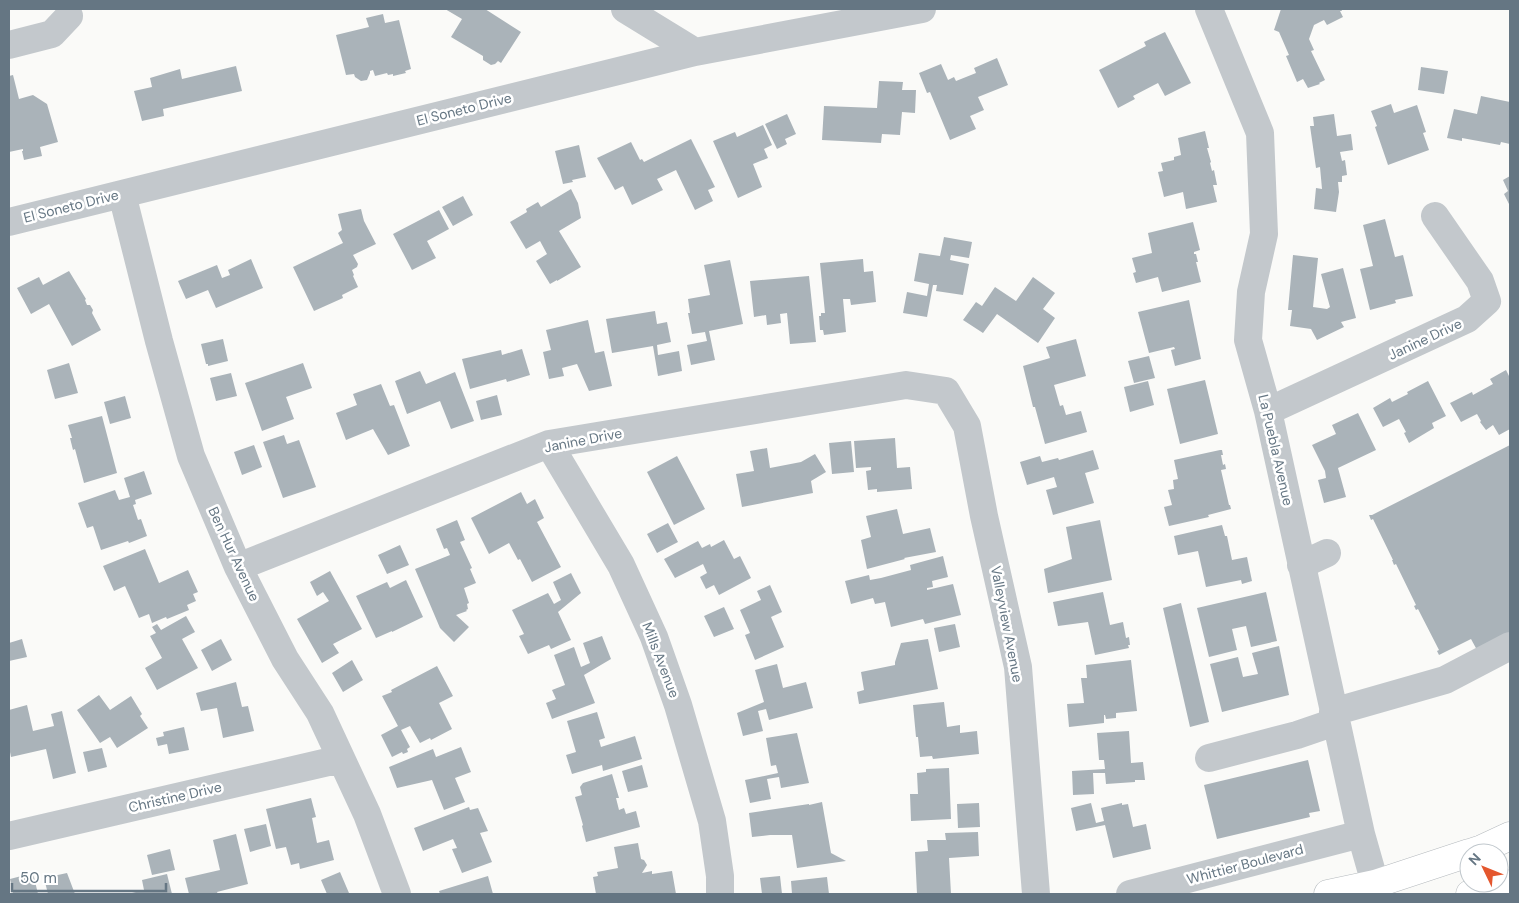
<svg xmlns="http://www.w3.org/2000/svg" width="1519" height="903" viewBox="0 0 1519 903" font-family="'DM Sans',sans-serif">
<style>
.building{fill:#aab3b9}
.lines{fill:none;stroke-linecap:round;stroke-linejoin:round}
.major-casing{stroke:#b5babe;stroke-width:29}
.minor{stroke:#c3c8cc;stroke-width:28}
.major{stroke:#fff;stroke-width:28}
.labels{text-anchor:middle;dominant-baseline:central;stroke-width:5;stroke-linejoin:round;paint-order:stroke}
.street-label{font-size:14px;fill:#657683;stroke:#fff}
</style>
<rect width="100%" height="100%" fill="#fafaf8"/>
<!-- building -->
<path class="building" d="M445,9H485L521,32L501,63L498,61L495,64L491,65L483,60V56L451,37L462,19Z
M1281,9L1288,10L1287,9H1341L1342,11H1340L1343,17L1327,25L1324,20L1314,25L1309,39L1314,50L1311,51L1325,80L1319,83L1320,84L1308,88L1303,79L1297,82L1286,56L1289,55L1279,32L1274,30Z
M383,14L385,23L399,20L411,69L405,71L406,73L393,76V74L388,75L387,73L375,76L373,70L370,71V73L367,80L361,81L355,77L354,74L346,75L336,35L369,27L366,18Z
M1165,32L1191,83L1165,96L1158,83L1133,96L1135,99L1118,108L1099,70L1146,46L1144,42Z
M997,58L1008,85L978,97L984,110L970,116L976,129L950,140L930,92L927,93L919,73L941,64L948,80L954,77L956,81L976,73L974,68Z
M236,66L242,91L163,109L164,116L142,121L134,91L152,87L150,78L180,69L182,79Z
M1421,67L1448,71L1444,94L1418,90Z
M13,75L19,99L33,95L47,104L58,142L40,147L42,156L24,160L22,151H23V149L9,152V76Z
M879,81L903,82L902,90H916L915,113L902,112L900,135L882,134L881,143L822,140L824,106L877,108Z
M1481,96L1510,102V144L1501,142L1500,145L1462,138V141L1447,138L1454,109L1477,114Z
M1391,104L1394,113L1417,105L1426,132L1423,133L1429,150L1388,165L1375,127L1377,126L1371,111Z
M787,114L796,134L785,139L787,144L777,149L765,124Z
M1334,114L1337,136L1351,134L1353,150L1340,152L1342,161L1345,160L1347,175L1342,176V182H1338L1339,192L1336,212L1314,209L1316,188L1322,189L1320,167L1316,168L1310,126H1314L1313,117Z
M763,125L772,145L764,149L768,158L753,164L762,187L738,198L713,141L735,132L737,137Z
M1205,131L1209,148H1207L1211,162L1210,163L1212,171L1214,170L1217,185H1213L1217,202L1186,209L1183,192L1164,197L1158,172L1163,171L1161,163L1174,160V157L1181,155L1178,138Z
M691,139L715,187L708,190L713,201L695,210L676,170L657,179L663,190L632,205L623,186L615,190L597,158L631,142L640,160L642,159L644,162Z
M579,145L586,177L572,180L573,182L563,184L555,151Z
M1510,176V206L1504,194L1508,191L1503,180Z
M571,189L578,203L581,218L559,231L581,267L557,281V280L550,284L536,261L547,254L540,241L526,249L510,222L527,212L526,209L538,202L541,207Z
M463,196L473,215L453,226L442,207Z
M361,209L364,221L376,244L353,255L358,264L357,267L352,270L354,275L353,276L358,287L342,295L343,298L314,311L293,267L343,243L338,233L342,230L338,214Z
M439,210L449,229L427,241L436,258L412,270L393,234Z
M1385,219L1395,257L1403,255L1413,296L1395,300L1396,303L1370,310L1360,269L1373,266L1363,225Z
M1193,222L1200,250L1194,252V254H1196L1198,262H1196L1201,282L1162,292L1158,277L1136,283L1133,273L1136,272L1132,258L1152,253L1148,233Z
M944,237L972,242L969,258L951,255L950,260L969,264L963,295L936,291L937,285H933L927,317L903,313L907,292L927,296L929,284L914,281L919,253L940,256Z
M1293,255L1318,258L1313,307L1327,309L1330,307L1321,274L1343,268L1356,318L1341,322L1344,327L1317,340L1311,329L1290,326L1292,310H1288Z
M251,259L263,288L216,308L208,290L186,299L178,281L217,265L222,278L230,275L228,270Z
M863,259L864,272L873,271L876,302L851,305L850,299H843L846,332L824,335L823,330H820L819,316H821V313H825L820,263Z
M730,260L743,324L709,331L715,360L691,365L687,345L707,341L705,332L692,334L688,313H690L688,299L710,295L704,265Z
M69,271L86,299L85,300L87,305H90L93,310L92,313L101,330L72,346L49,304L31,314L17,288L39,277L43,285Z
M809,276L816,342L790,344L787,313L780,314L781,323L767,325L766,315L754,317L750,281Z
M1033,277L1055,293L1043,309L1055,318L1038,343L997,314L983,333L963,320L976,302L982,306L995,287L1016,301Z
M1189,300L1201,359L1175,366L1171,350L1175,349L1174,347L1149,353L1138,312Z
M655,311L657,324L667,322L671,342L657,345L658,355L679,351L682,371L658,376L653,346L612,353L606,319Z
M588,320L595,353L604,351L612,386L589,391L577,364L562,368L564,376L549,379L543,352L551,350L546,330Z
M223,339L228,361L208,366V364H206L201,344Z
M1076,339L1086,376L1054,385L1060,406L1063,405L1066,415L1081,411L1087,432L1045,444L1035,407H1033L1023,366L1050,358L1046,347Z
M522,349L530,375L507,382L506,379L470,389L462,359L501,350L502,355Z
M1149,356L1155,378L1134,383L1128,361Z
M69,363L78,393L55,399L47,370Z
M303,363L312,388L286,397L294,419L262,431L245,383Z
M1506,370L1510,378V429L1499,435L1493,425L1486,430L1480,422L1481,421L1477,414L1461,422L1450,403L1472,392L1473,395L1493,384L1490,379Z
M420,371L426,384L455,372L474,421L451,429L440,401L407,414L395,381Z
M231,373L237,396L216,401L210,378Z
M1205,380L1218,434L1180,444L1167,389Z
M1148,381L1154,405L1130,412L1124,387Z
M1428,381L1446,416L1432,423L1434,428L1409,443L1404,433L1406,432L1399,419L1383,427L1373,408L1390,398L1392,402L1408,394L1407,392Z
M381,384L390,406L394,405L410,446L388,455L373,429L346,440L336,413L357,405L353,394Z
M497,395L502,415L481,420L476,401Z
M125,396L131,418L110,424L104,402Z
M1358,413L1376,450L1338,468L1346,497L1324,503L1318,480L1326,478L1325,471L1312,445L1336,434L1332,425Z
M102,416L117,473L84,483L75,449L73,450L70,438H72L68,425Z
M284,435L287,444L299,440L316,487L283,498L263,442Z
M895,438L897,468L910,467L912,489L877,492V489L868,490L866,471L871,470V467L856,468L854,441Z
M851,441L854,472L832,474L829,443Z
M254,445L262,467L242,475L234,452Z
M1510,445V633L1477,650L1471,639L1439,655L1437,651L1439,650L1418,609L1416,610L1414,606L1416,605L1396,564L1394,565L1392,560H1393L1373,519L1371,520L1369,515H1372Z
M767,448L770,468L801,462L815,454L826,472L811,481L813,493L742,507L736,474L754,471L750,451Z
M1093,450L1099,469L1085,473L1094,503L1053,515L1046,490L1057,487L1054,477L1027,485L1020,462L1040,456L1042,462L1058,458L1059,460Z
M1220,450H1222L1223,455H1221L1223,465L1225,464L1226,469L1221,470L1229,505H1230L1231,509L1208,515L1209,517L1169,526L1164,507L1172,505L1168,490L1174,489L1173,480L1178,479L1174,460Z
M677,456L705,509L674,525L647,472Z
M144,471L152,494L135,500L136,504L133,505L138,520L141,519L147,536L129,543L128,541L101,550L93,526L87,528L78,503L115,490L119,500L130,497L124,478Z
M521,492L527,504L535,499L544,518L537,522L561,567L532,582L520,559L518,560L509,543L489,554L471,518Z
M897,509L903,534L930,528L936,552L904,558L905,559L867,569L861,540L871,537L866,516Z
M457,520L465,540L460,542L472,568L470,569L476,583L464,588L469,603L467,604L468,609L466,610L467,611L456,615L469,627L454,642L440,628L415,569L450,555L447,548L444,549L436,529Z
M1100,520L1112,580L1048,593L1044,569L1072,559L1066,527Z
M668,523L678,542L657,553L647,534Z
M1222,525L1225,536H1227L1232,560L1247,557L1252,581L1242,584L1241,580L1206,587L1198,551L1178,555L1174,536Z
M724,540L734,559L740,556L751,578L719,595L714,585L706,589L700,577L707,573L703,564L675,578L664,559L698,541L702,548L710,544L711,547Z
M400,545L409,565L387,574L378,555Z
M145,549L159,583L188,570L198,592L193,594L196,601L187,605L189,610L167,619L166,617L152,623L149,614L139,618L125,586L114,591L103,566Z
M943,556L948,577L932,581L933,587L927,588V590L953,584L961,615L925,624L923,619L891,627L885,602L875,604L873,598L851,604L845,581L869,575L870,580L881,578L911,570L910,565Z
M330,571L362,629L333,644L339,653L322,663L297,619L329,601L323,592L317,596L310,582Z
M571,573L581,593L558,612L571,640L551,649L549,645L528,654L519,636L524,634L512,610L548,593L554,604L561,600L553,582Z
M406,580L423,617L392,632V631L376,638L356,596L387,582L390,588Z
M770,585L782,612L771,617L784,647L755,660L745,635L750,633L740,610L761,600L757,591Z
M1103,592L1110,625L1123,622L1126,638L1129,637L1130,645H1128L1129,648L1095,655L1088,622L1058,626L1053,602Z
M1266,592L1277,641L1251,647L1246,626L1232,629L1237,650L1209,657L1197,608Z
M1181,603L1209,722L1190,727L1163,608Z
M724,607L734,629L714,637L704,616Z
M186,616L195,632L182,639L198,668L157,690L145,668L162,658L150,636L156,633L152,627L157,624L161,630Z
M955,624L960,647L939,652L934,628Z
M602,636L611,659L584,675L595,703L552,719L546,703L556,699L552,690L565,685L554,655L574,647L581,667L590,663L583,643Z
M22,639L27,657L9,661V643Z
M221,639L232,660L212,671L201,650Z
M928,639L938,689L859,704L857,692L864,690L861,672L895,665V662L901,643Z
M1279,646L1289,695L1222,712L1210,664L1238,657L1243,677L1258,674L1252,653Z
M352,660L363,680L343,692L332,673Z
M1131,660L1137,711L1116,713V718L1106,719L1105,715H1104V723L1069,727L1067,704L1084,703L1081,678H1087L1086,665Z
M777,664L783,688L806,682L813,708L769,720L766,709L758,711L763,731L743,736L737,713L764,702L755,670Z
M437,666L453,696L439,703L452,729L431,740L430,738L420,743L410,726L401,730L410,747L407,749L408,752L403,754L402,752L392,757L381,735L398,726L382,696L392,692L391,690Z
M236,682L242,707L248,706L254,731L223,738L217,708L201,711L196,693Z
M99,695L110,710L131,696L142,714L140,716L148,728L117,748L110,737L100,743L77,710Z
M944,702L947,727L960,725V733L977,731L979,754L933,759L932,756L920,757L918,737H916L913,705Z
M27,705L33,731L54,726L51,714L62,711L76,773L53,779L46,749L11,757L9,747V710Z
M597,712L605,738L599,740L601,747L635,736L642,759L603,771L602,765L572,774L566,755L576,752L567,721Z
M184,727L189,750L169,754L167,744L158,746L156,738L164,736L163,732Z
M1129,731L1131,763L1143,762L1145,780H1135V782L1106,784L1105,773H1093L1094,794L1073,795L1072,771L1105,769L1104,760H1099L1097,733Z
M797,733L809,783L781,788L779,777L767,779L771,799L750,803L745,780L778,773L776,765L771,766L766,738Z
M461,747L471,772L455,778L465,802L444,810L432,780L397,788L389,767L433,749L436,757Z
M102,748L107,767L88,772L83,752Z
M1308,760L1320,811L1309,813L1310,817L1217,839L1204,785Z
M642,765L648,787L628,792L622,771Z
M949,768L951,819L911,821L910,794H918L917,773L926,772V769Z
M612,774L619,798H616L619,810L624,808L626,814L636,811L640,827L586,842L582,826L583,825L575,797L582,795L580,787L583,783Z
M311,798L316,817L312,818L317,843L329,840L334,860L300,869L299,863L291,865L286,847L276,849L266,809Z
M822,802L831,853L846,861L797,868L792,835H770L752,837L749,813L809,804V805Z
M979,803L980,827L958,828L957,804Z
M1091,803L1096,823L1104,821L1101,808L1122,803V805L1128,804L1133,827L1146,824L1151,849L1113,858L1105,825L1076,831L1071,808Z
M469,807L470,810L478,808L488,831L480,833L492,862L462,873L452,849L457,848L453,839L423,851L414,828Z
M266,824L271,846L250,852L244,829Z
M978,832L979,856L949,858L951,894H917L915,852L928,851L927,840H946L945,833Z
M236,834L248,884L217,892L218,894H189L185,878L220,870L213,840Z
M638,843L641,859L644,860L647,865L642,873L652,871V874L672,871L676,894H596L593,877L598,876L597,872L618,868L614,847Z
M170,849L175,870L152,875L147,855Z
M340,872L349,893L327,894L321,880Z
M33,873L38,894H13L10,879Z
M67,873L75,894H48L44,878Z
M167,874L172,894H128L144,890L142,880Z
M488,876L493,894H440L439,891Z
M780,876L782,894H762L760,878Z
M827,877L829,894H792L791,881Z"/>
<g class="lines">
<!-- major casing -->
<g class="major-casing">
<path id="major" d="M1470,853L1482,849L1510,836
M1328,894L1375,884L1469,853
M1470,894L1510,884"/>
</g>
<!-- minor -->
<path class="minor" d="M625,9L695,52
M1209,9L1260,133L1264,234L1251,292L1248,340L1268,411L1361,834L1378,894
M9,45L52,34L69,16
M122,194L159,341L191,456L238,567L285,659L320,713L367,814L397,894
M9,222L695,52L922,9
M1268,411L1467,319L1487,301L1480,281L1435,216
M549,444L621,565L654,637L678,705L712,821L720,876V894
M1301,565L1327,553
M238,567L549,444L906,385L946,391L967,426L984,516L1018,667L1036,894
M1333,712L1445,680L1510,646
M1209,758L1297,735L1335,722
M9,836L341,759
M1130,894L1361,834"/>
<!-- major -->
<use href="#major" class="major"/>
</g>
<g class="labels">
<!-- street labels -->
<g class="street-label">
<text transform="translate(464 109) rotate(-14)">El Soneto Drive</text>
<text transform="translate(71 206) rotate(-14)">El Soneto Drive</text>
<text transform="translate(1425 339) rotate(-25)">Janine Drive</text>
<text transform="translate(583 440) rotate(-11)">Janine Drive</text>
<text transform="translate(1276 450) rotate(77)">La Puebla Avenue</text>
<text transform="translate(234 554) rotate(65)">Ben Hur Avenue</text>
<text transform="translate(1007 624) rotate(79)">Valleyview Avenue</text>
<text transform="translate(661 660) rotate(69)">Mills Avenue</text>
<text transform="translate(175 797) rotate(-13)">Christine Drive</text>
<text transform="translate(1245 864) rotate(-15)">Whittier Boulevard</text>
</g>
</g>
<!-- border -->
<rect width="1519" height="903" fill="none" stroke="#657683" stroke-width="20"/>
<!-- north arrow -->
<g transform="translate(1484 868) rotate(313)"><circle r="24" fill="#ffffff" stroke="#c1c8cd"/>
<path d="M0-4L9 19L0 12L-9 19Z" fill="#e4572e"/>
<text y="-8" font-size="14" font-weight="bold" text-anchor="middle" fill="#657683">N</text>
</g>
<!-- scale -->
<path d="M12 883v8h154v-8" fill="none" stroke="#657683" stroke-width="2.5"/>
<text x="20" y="883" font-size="15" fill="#657683" stroke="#ffffff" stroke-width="4" paint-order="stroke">50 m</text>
</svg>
